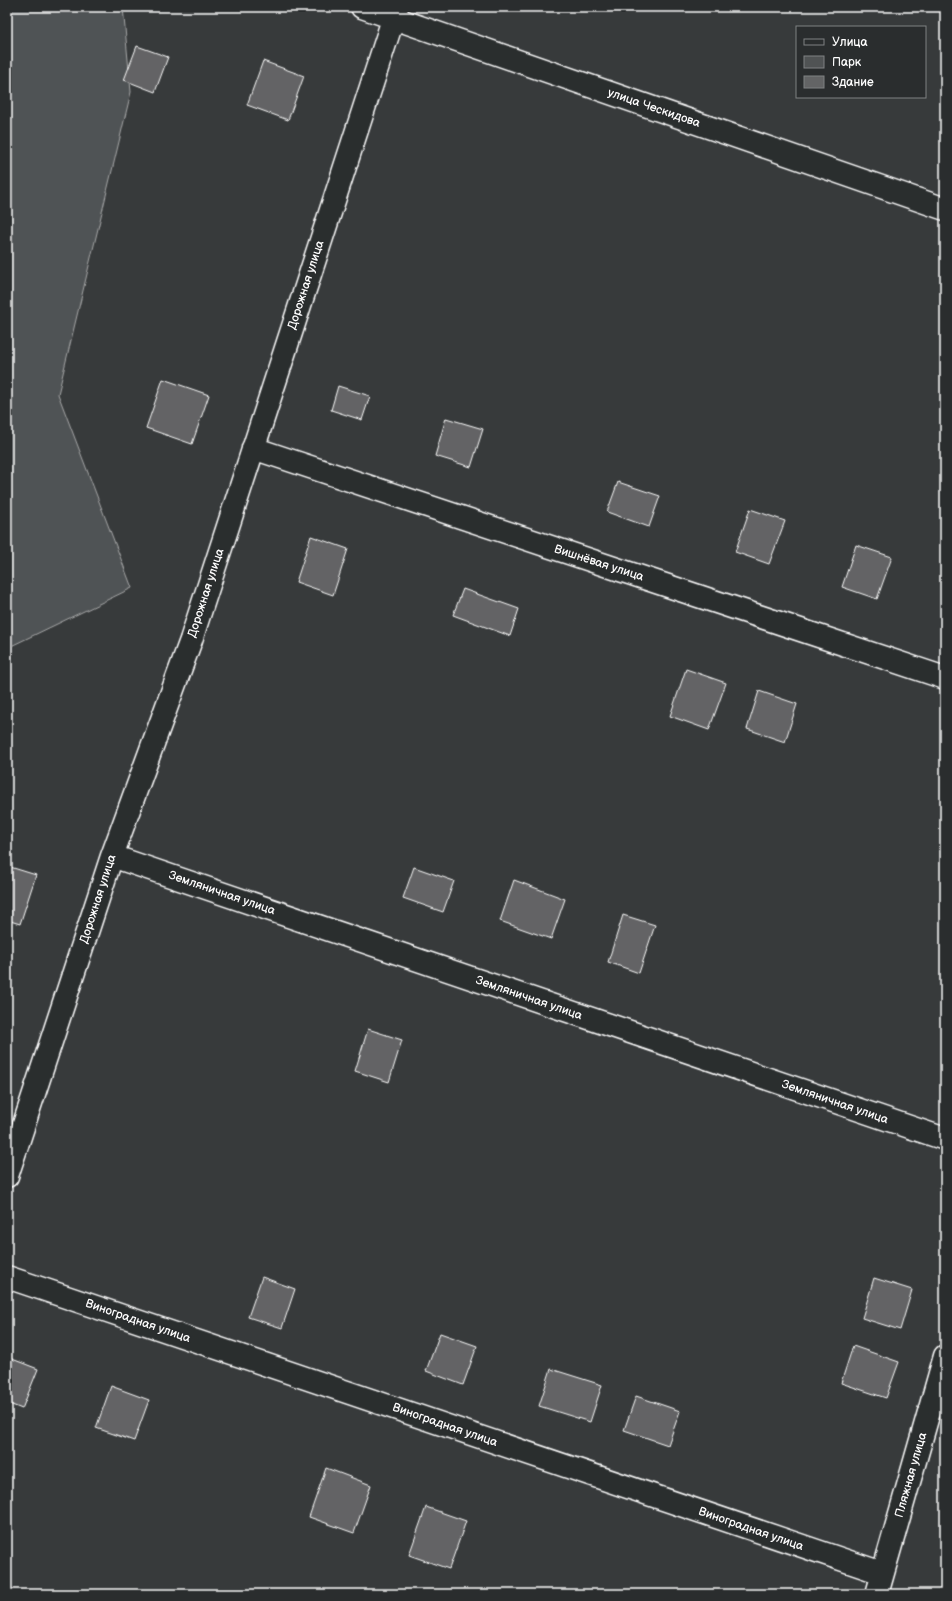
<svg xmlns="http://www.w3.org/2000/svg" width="952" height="1601" viewBox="0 0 952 1601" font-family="'Balsamiq Sans',sans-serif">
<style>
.green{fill:#505354;stroke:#a8a9aa}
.building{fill:#636465;stroke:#fff}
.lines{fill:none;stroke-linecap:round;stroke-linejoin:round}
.minor-casing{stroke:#fff;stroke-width:25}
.minor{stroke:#2a2d2e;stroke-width:22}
.labels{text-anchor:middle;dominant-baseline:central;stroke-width:3;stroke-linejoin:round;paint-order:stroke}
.street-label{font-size:12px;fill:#fff;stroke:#2a2d2e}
</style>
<rect width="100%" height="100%" fill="#373a3b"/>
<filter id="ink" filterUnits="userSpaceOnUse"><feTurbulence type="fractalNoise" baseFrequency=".025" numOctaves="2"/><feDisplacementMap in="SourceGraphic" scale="8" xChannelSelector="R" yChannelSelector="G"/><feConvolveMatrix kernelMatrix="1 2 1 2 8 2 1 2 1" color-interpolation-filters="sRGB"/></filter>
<g filter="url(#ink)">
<!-- green -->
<path class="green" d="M7,7H123L131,92L58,394L132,588L7,648Z"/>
<!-- building -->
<path class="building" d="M137,46L168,57L155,92L124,80Z
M263,61L304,76L288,120L247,105Z
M163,379L209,395L192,444L146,428Z
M338,386L370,396L362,420L331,410Z
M446,418L483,429L471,467L435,456Z
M618,482L660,496L649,527L607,512Z
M750,509L785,521L769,564L735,552Z
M311,536L348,549L333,595L296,582Z
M856,545L892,557L877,599L842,587Z
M463,589L519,609L510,636L453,615Z
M686,669L726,683L709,730L670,716Z
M759,691L797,704L785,742L747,729Z
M7,866L36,875L20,924L7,920Z
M414,867L454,881L443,912L403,898Z
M514,880L565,899L551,939L500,921Z
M623,915L655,925L639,973L608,962Z
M368,1029L402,1040L389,1082L355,1071Z
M262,1277L295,1289L282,1328L248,1317Z
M874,1278L912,1290L900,1330L862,1318Z
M440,1333L477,1346L463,1385L426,1371Z
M853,1346L899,1362L886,1398L841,1383Z
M7,1357L38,1369L22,1409L7,1403Z
M551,1369L602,1385L590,1422L539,1406Z
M111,1386L149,1400L134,1441L96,1428Z
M636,1396L680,1411L668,1445L624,1430Z
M326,1468L371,1485L354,1533L309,1517Z
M426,1507L466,1521L449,1569L409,1555Z"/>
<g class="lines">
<!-- minor casing -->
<g class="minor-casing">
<path id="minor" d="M362,7L945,209
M253,448L945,678
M112,856L945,1139
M7,1176L112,856L191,640L397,7
M7,1277L882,1573
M877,1594L945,1356"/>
</g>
<!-- minor -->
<use href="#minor" class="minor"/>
</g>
</g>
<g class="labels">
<!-- street labels -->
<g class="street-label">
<text transform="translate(654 108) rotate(19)">улица Ческидова</text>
<text transform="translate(306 285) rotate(-72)">Дорожная улица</text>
<text transform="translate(599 563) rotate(18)">Вишнёвая улица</text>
<text transform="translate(206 593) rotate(-72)">Дорожная улица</text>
<text transform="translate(222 893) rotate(19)">Земляничная улица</text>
<text transform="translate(98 899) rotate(-72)">Дорожная улица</text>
<text transform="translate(529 998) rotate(19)">Земляничная улица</text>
<text transform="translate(835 1102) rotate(19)">Земляничная улица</text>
<text transform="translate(138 1321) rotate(19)">Виноградная улица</text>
<text transform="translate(445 1425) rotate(19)">Виноградная улица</text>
<text transform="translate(911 1475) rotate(-74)">Пляжная улица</text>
<text transform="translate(751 1529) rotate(19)">Виноградная улица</text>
</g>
</g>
<!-- margin -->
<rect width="952" height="1601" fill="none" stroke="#2a2d2e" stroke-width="24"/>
<rect x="12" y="12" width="928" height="1577" fill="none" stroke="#fff" stroke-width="1.5" filter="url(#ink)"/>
<!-- legend -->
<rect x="796" y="26" width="130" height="72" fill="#2a2d2e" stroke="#7f8182"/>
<rect x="804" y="39" width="20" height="6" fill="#2a2d2e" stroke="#7f8182"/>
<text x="832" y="46" font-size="12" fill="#ffffff">Улица</text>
<rect x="804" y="56" width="20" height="12" fill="#505354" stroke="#7f8182"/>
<text x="832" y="66" font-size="12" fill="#ffffff">Парк</text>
<rect x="804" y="76" width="20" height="12" fill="#636465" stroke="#7f8182"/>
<text x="832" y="86" font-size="12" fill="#ffffff">Здание</text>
</svg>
